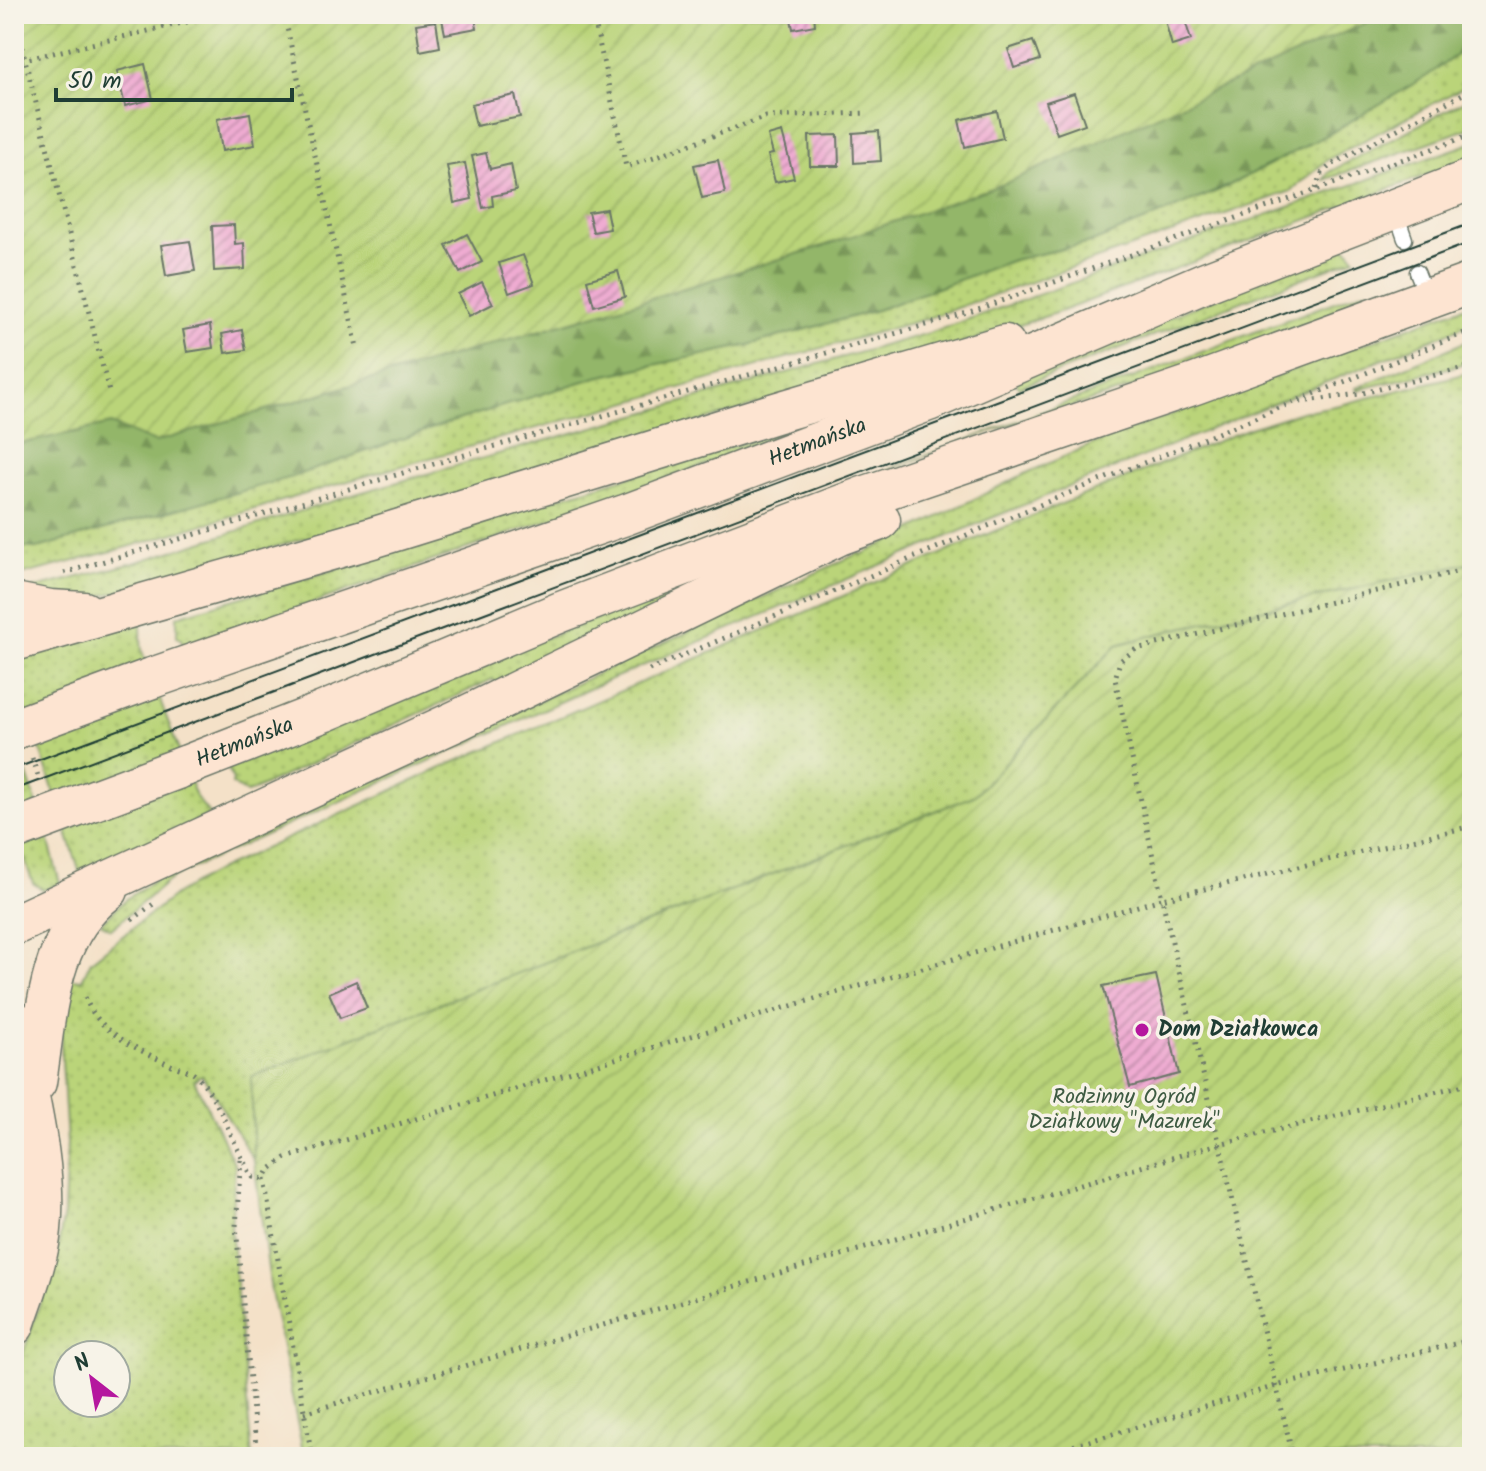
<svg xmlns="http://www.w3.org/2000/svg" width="1486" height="1471" viewBox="0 0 1486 1471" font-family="Kalam,sans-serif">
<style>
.grass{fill:url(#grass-dots);stroke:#6c8856;stroke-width:2;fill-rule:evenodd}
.forest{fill:url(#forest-firs);stroke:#597a4e;stroke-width:2}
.garden{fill:url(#garden-furrows);stroke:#6c8856;stroke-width:2}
.building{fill:url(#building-hatch)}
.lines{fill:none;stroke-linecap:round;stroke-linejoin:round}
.lane-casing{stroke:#6a7668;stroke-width:17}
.secondary-casing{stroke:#6a7668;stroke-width:43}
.path{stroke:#6a7668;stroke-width:5;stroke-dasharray:2 6;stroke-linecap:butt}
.lane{stroke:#fff;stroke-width:14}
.secondary{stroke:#fde4d1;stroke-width:40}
.tram{stroke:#1f3d34;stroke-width:2}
.secondary-bridge-casing{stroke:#6a7668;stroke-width:43;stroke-linecap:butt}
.secondary-bridge{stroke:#fde4d1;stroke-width:40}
.poi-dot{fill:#b5179e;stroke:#f7f3e8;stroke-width:3}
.labels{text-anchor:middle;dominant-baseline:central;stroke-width:7;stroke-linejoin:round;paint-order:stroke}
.street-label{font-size:22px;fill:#1f3d34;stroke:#f7f3e8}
.poi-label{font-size:22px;font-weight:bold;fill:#1f3d34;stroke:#f7f3e8;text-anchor:start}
.park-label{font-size:22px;fill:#3e5b42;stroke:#f7f3e8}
</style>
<defs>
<pattern id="grass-dots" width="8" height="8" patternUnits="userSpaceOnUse" patternTransform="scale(2)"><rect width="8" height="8" fill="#bad479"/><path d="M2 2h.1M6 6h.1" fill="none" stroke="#9fb769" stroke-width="1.8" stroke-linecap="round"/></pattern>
<pattern id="forest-firs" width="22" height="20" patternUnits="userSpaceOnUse" patternTransform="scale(2)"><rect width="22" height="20" fill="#93b669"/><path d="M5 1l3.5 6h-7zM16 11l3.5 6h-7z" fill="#779557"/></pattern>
<pattern id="garden-furrows" width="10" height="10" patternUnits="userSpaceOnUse" patternTransform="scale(2)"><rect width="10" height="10" fill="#bad479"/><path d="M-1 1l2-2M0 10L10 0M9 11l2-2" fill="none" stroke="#9fb769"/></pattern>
<pattern id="building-hatch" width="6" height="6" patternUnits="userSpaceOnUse" patternTransform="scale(2)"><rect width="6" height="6" fill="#efacd2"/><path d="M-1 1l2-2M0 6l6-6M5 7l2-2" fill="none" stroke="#c18dab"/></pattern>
</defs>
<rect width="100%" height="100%" fill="#f7f3e8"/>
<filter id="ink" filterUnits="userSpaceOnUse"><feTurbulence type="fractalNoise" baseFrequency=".0125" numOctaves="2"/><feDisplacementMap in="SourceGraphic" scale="16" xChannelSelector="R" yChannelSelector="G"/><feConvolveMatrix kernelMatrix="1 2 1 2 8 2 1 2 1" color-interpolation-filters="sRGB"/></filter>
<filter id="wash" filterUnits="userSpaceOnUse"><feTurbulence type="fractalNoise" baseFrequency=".006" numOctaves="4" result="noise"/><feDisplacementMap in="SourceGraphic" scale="32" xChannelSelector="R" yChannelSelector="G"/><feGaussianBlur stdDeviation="1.8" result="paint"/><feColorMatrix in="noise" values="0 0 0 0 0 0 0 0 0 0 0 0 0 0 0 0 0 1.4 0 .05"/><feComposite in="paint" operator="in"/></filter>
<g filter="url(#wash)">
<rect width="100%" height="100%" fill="#f4e1c8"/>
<!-- grass -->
<path class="grass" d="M1386,14H1472V83L1327,160L1291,191L925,319L355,479L128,547L14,577V445L111,424L155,442L641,301L826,245Z
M1472,97V127L1324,180L1329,172Z
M1472,143V158L1059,312L933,353L132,589L94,597L20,592L134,563L359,493L929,333Z
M1341,246L1348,249L1355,258L1019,387L1015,381Z
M1366,290L1364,304L1125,390L992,431L792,506Z
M1472,304V323L989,519L602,683L183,872L168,881L111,929L101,923L126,899L168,872L859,553L861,555L1027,473L1107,438Z
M1472,339V362L1357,390L1356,388Z
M1472,372V562L1177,629L1117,645L974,796L251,1077L254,1161L202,1075L194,1080L235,1165L231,1229L252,1457H14V1381L57,1252L64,1215L67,1143L61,1043L65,978L82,980L91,961L176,894L220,869L448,765L995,531L1250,428L1301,412L1340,405ZM68,1355H116V1403H68Z
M784,431L785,437L184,648L181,639L177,637V616L350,565V559Z
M816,533L496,684L493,679L247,793L232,784L233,780L228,768L533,643Z
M140,621C143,632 139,642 143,654L196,797L210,815L81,876L33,727L14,687V659Z
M14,736L48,838L60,884L44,890L33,883L14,829Z
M14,1122L26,1199L14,1273Z"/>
<!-- forest -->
<path class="forest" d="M1386,14H1472V44L1427,76L1329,134L1222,189L1090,243L1013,260L877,310L745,346L597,377L448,423L292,477L38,548L14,547V445L111,424L155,442L641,301L826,245Z"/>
<!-- garden -->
<path class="garden" d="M14,14H1386L1006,183L826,245L641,301L155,442L111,424L14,445Z
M1472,562V1457H304L271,1291L254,1161L251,1077L974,796L1117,645L1177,629Z"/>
<g id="blocks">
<!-- building -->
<path class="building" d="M441,14H474L477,28L445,34Z
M790,14H814L815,25L793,29Z
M1174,14H1183L1191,40L1172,46L1164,17Z
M436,21L440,47L420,51L416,24Z
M1033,41L1040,60L1014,68L1008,49Z
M145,64L153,99L125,106L117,71Z
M1074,93L1085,124L1057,134L1046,102Z
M515,95L520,117L476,126L471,104Z
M997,111L1003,138L965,147L959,120Z
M250,113L255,145L222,151L217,119Z
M879,131L881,161L854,163L853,133Z
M782,132L794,178L775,182L768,155L773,154L768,136Z
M838,135L839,166H810L809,136Z
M486,153L490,169L511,164L516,191L492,196L493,206L483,208L472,156Z
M718,160L725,193L702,198L694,165Z
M465,163L472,199L454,203L447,166Z
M606,209L610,229L593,232L588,212Z
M234,225L235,244L244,243L245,269L214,271L212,226Z
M467,234L482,262L460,273L446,245Z
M190,241L195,271L166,276L161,245Z
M523,255L534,284L509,293L499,263Z
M618,271L625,297L594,306L587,280Z
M482,282L493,304L469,316L458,294Z
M210,325L213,348L187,352L183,330Z
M242,330L246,350L225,353L222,334Z
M1156,975L1179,1074L1130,1087L1103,986Z
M356,981L367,1008L340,1018L329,993Z"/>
</g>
</g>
<g filter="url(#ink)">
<use href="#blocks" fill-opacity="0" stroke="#6a7668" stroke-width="2"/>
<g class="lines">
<!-- lane casing -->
<g class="lane-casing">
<path id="lane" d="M1396,213L1405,239
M1417,272L1427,297"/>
</g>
<!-- secondary casing -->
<g class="secondary-casing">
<g id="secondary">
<path d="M14,603L50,610L84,612"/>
<path d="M14,641L372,538L775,413L1005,345"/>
<path id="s1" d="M152,678L625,515L928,401L1206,282L1472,179"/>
<path id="s2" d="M185,766L323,712L561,612L863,497L1195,384L1472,283"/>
<path d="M14,925L458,720L839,535L880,520"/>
<path d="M14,1021C25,1086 48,1164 41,1229C38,1262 24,1294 14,1325"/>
<path d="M36,1082C47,1013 47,936 108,890"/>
</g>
</g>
<!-- path -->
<path class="path" d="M284,14L357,347
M593,14L626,167L766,117L866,113
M1122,14L1124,22
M14,16L109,392
M14,62L221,14
M1316,189L1320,175L1331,165L1472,89
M1300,402L1359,394L1472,366
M64,573L471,453L958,316L1472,135
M649,670L995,523L1472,330
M32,758L40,782
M132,920L156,902
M85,997C97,1032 139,1050 171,1065C178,1068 188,1070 194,1074C218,1092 234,1150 253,1177L264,1179
M241,1160L236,1226L257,1457
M304,1413L1219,1144L1472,1083
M312,1457L264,1179L269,1170L286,1158L811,1000L1162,899L1115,679L1120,661L1136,649L1472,568
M1035,1457L1276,1386L1472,1340
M1293,1457L1162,899L1472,826"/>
<!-- lane -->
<use href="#lane" class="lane"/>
<!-- secondary -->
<use href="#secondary" class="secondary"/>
<!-- tram -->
<path class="tram" d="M14,769L1472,223
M14,790L1472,242"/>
<!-- secondary-bridge casing -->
<g class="secondary-bridge-casing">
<path id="secondary-bridge" d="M14,729L152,678
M14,830L185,766"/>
</g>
<!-- secondary-bridge -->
<use href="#secondary-bridge" class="secondary-bridge"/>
</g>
</g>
<!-- markers -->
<circle class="poi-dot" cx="1142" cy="1030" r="8"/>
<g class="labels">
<!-- street labels -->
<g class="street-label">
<text stroke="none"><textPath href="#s1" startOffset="706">Hetmańska</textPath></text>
<text stroke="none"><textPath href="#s2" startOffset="64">Hetmańska</textPath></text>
</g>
<!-- poi labels -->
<g class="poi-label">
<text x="1158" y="1030">Dom Działkowca</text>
</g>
<!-- park labels -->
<g class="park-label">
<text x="1124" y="1097">Rodzinny Ogród<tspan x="1124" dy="25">Działkowy "Mazurek"</tspan></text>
</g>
</g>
<!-- margin -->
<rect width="1486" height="1471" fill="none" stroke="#f7f3e8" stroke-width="48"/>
<!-- north arrow -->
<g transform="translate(92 1379) rotate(329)"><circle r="38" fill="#f7f3e8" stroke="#a1aaa0" stroke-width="2"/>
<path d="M0-6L14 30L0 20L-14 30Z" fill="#b5179e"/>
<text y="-12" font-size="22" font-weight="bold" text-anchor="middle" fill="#1f3d34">N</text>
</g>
<!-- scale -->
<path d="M56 88v12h236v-12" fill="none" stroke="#1f3d34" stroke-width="4"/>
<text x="68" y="88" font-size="24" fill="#1f3d34" stroke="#f7f3e8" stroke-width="6" paint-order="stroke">50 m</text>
</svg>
